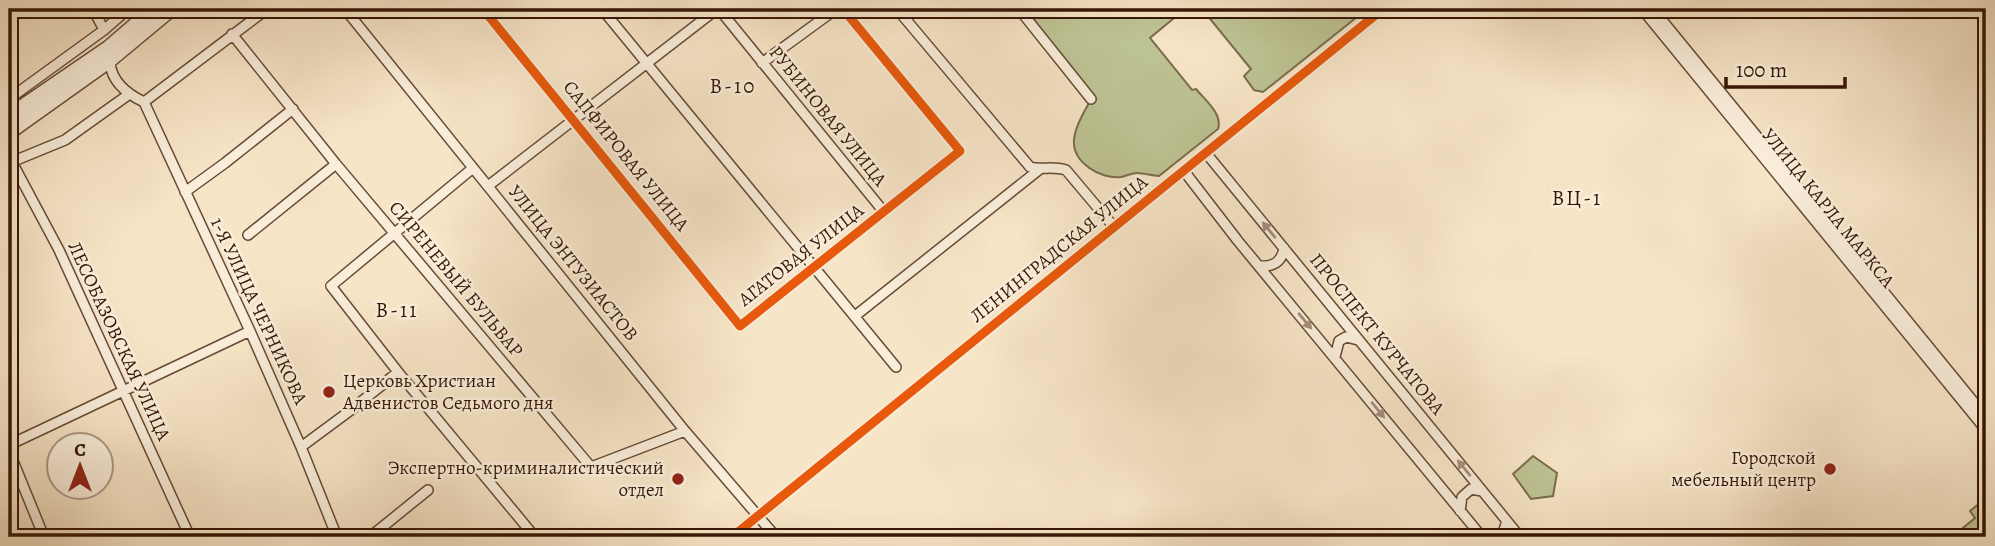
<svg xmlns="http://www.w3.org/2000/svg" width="1995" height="546" viewBox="0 0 1995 546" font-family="Alegreya,serif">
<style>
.green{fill:#bec494;stroke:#7a6d4c;stroke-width:2}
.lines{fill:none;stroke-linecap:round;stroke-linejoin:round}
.minor-casing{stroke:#664a36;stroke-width:12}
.minor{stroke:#faeedb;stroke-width:9}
.cycleway-casing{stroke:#faeedb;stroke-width:13}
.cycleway{stroke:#e8590c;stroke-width:9}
.oneway{fill:#a28d7b}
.poi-dot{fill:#8f2418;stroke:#faeedb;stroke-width:2.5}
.labels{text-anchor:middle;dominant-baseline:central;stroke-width:5;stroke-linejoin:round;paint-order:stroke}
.street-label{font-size:19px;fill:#361605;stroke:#faeedb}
.poi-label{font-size:19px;fill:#361605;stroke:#faeedb;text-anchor:end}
.neighbourhood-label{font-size:21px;letter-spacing:2px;fill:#361605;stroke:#faeedb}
</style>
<rect width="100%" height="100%" fill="#f7e5c7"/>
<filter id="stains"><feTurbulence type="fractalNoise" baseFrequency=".00286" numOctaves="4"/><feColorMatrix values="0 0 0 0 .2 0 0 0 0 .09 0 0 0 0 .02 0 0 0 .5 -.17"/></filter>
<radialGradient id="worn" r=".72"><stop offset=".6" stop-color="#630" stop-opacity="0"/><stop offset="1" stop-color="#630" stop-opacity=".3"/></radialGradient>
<!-- green -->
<path class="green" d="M1023,9H1185L1150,38L1192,90L1196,89C1205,100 1223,114 1218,129L1159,176C1152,176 1145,173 1137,173C1131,173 1127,176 1121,177C1101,180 1072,162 1074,140C1075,126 1085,111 1091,99Z
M1202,9H1367L1263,92L1254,90L1244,76L1251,69Z
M1533,456L1557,473L1553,496L1531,499L1513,474Z
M1986,498V526L1974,535L1975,537H1952L1975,518L1970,511Z"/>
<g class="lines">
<!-- minor casing -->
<g class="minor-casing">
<path id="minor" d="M93,9L104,30
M345,9L685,431L776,537
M483,9L740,326L960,151L843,9
M602,9L896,367
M719,9L884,212
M897,9L1030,167C1042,170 1053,166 1066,170L1114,227
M1019,9L1091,99
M1642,9L1986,430
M1653,9L1986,417
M232,34L336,164L591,467L685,431
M110,63C112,82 127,94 144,102
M762,63L836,9
M9,99L104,30L128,9
M144,102L250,331L301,447L337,537
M144,102L267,9
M9,113L107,46L150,9
M9,124L109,54L163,9
M9,135L110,63L175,9
M1206,153L1520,537
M12,162L59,250L190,537
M9,163L65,140L128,95
M473,168L331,286L398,372L535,537
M1184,171L1238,241L1482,537
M488,186L717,9
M185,192L225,163L293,109
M248,235L336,164
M1260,266C1273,267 1282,262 1284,248
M855,316L1040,169
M1335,357L1339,341L1346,337L1358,340
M9,445L250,331
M301,447L351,410L398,372
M9,451L44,537
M1460,511L1462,497L1471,489L1482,491
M370,537L428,490
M732,537L1383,9
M1496,537L1503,533L1507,521"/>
</g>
<!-- minor -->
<use href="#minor" class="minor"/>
<!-- cycleway casing -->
<g class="cycleway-casing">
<path id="cycleway" d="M483,9L740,326L960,151L843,9
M732,537L1383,9"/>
</g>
<!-- cycleway -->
<use href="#cycleway" class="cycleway"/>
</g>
<!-- one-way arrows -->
<defs><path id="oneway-solid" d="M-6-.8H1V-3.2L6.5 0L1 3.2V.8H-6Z" transform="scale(1.75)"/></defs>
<g class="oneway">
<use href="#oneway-solid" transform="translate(1269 230) rotate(-129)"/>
<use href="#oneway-solid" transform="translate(1305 321) rotate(50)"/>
<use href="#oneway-solid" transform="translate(1378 410) rotate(51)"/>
<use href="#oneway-solid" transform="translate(1464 468) rotate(-129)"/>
</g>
<!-- markers -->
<g class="poi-dot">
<circle cx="329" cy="392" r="7"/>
<circle cx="1830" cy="469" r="7"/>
<circle cx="678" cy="479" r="7"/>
</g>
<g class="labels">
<!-- street labels -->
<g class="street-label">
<text transform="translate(828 116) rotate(51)">РУБИНОВАЯ УЛИЦА</text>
<text transform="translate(626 156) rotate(51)">САПФИРОВАЯ УЛИЦА</text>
<text transform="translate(1828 208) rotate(51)">УЛИЦА КАРЛА МАРКСА</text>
<text transform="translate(1059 249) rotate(-39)">ЛЕНИНГРАДСКАЯ УЛИЦА</text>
<text transform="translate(801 255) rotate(-38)">АГАТОВАЯ УЛИЦА</text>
<text transform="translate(573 263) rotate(51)">УЛИЦА ЭНТУЗИАСТОВ</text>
<text transform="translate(456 279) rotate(50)">СИРЕНЕВЫЙ БУЛЬВАР</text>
<text transform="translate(259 311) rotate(65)">1-Я УЛИЦА ЧЕРНИКОВА</text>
<text transform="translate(1377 334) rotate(51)">ПРОСПЕКТ КУРЧАТОВА</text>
<text transform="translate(119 341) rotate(65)">ЛЕСОБАЗОВСКАЯ УЛИЦА</text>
</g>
<!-- poi labels -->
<g class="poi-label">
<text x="343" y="381" text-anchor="start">Церковь Христиан<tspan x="343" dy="22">Адвенистов Седьмого дня</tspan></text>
<text x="1816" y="458">Городской<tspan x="1816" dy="22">мебельный центр</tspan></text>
<text x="664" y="468">Экспертно-криминалистический<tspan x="664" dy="22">отдел</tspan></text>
</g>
<!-- neighbourhood labels -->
<g class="neighbourhood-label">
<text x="733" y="86">В-10</text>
<text x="1577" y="198">ВЦ-1</text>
<text x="397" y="310">В-11</text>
</g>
</g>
<!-- margin -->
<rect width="1995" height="546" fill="none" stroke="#f7e5c7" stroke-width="35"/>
<rect x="10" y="10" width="1974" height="525" fill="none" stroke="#361605" stroke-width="3.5"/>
<rect x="18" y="18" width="1960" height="511" fill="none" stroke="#361605" stroke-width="2"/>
<!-- north arrow -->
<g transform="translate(80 466)"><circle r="33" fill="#faeedb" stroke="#ac9885" stroke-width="2"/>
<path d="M0-5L12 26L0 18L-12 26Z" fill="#8f2418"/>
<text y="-10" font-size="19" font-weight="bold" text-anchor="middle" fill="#361605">С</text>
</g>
<!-- scale -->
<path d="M1726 77v10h119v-10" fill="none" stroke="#361605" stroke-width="3.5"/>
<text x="1736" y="77" font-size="21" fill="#361605" stroke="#faeedb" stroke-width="5" paint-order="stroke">100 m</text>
<rect width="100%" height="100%" filter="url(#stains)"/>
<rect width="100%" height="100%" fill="url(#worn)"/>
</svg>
